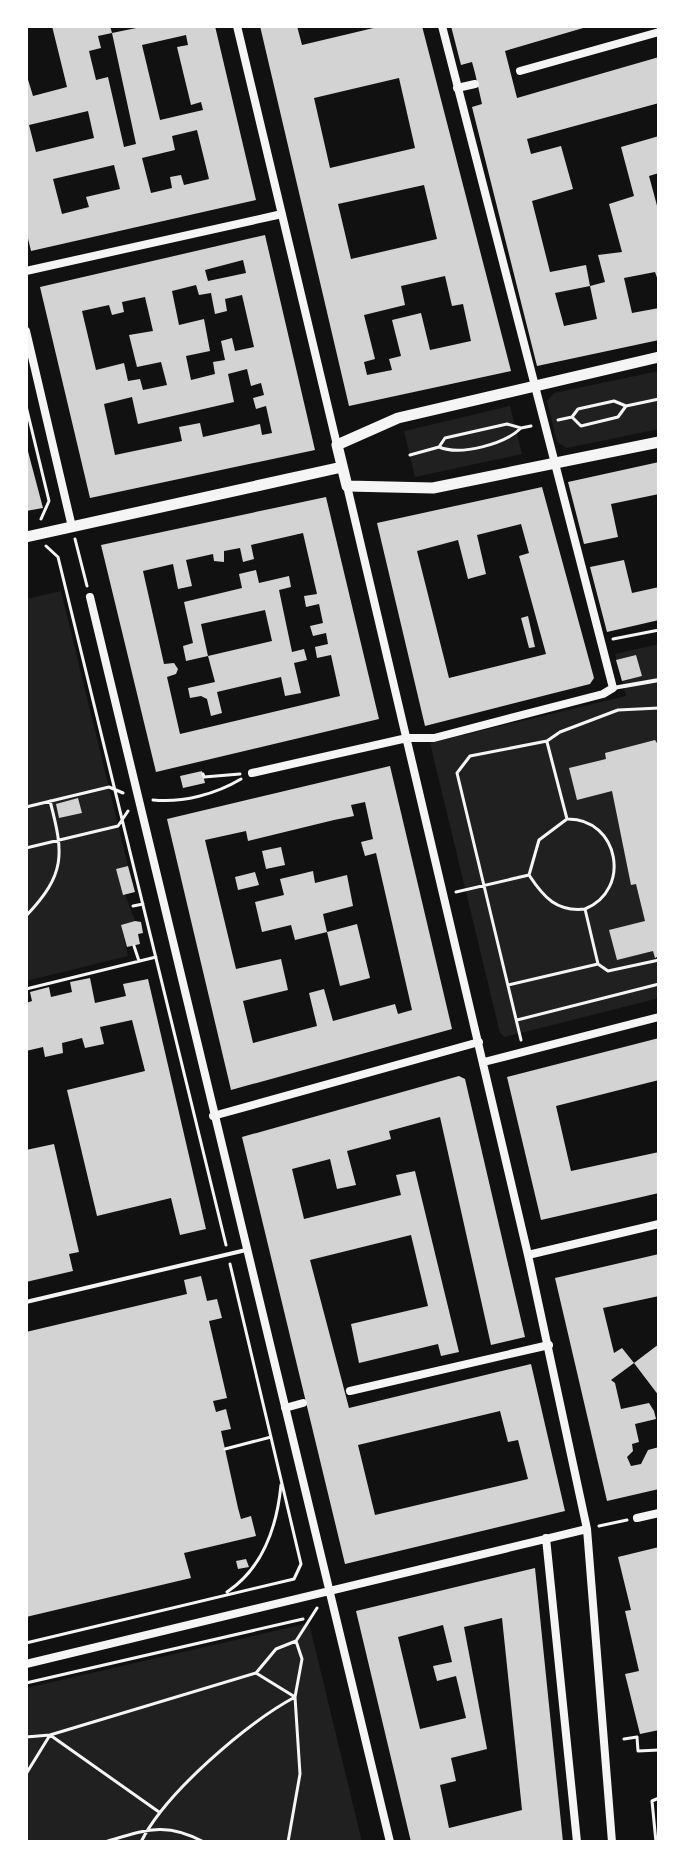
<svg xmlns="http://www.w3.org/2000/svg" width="685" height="1868" viewBox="0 0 685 1868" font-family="'Roboto Condensed',sans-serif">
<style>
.green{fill:#202020}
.building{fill:#d3d3d3;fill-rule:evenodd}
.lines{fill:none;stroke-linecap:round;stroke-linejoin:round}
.path{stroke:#f5f5f5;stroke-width:3}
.service{stroke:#f5f5f5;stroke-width:4}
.minor{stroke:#f5f5f5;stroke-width:8}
.tertiary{stroke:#f5f5f5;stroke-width:11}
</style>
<rect width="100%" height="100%" fill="#111"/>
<!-- green -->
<path class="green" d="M659,371V429L567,448L557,442L547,401L554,393Z
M510,406L522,454L415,477L404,431Z
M61,591L128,866L116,870L135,921L121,925L128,956L26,981V599Z
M659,644V998L505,1037L500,1033L430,743L626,696L615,654Z
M309,1623L362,1842H26V1688Z"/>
<!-- building -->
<path class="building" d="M52,26H110L112,33L146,26H215L256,200L31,251L26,230V73L33,96L67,87ZM112,33L136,144L124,147L108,77L96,80L89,51L101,48L98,36ZM186,35L188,45L177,47L191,105L201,102L203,110L160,120L142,45ZM88,111L94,138L36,152L29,125ZM197,130L209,179L184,185L181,175L170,177L172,188L151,193L142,158L175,150L172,136ZM114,165L120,189L86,197L89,207L62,214L53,179Z
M260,26H297L302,45L382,26H422L511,371L349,406ZM399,78L415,148L330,168L314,98ZM424,185L437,239L351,259L338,204ZM445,276L452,306L463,304L471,341L430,350L421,313L392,320L401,356L389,359L392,370L367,375L364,362L375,359L364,315L405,305L401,286Z
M451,26H590L505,51L517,98L659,57V103L527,139L531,154L561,146L573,189L532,201L550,272L586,265L590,286L555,293L564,326L597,319L590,286L605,282L598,255L622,252L609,204L634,196L621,147L659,136V173L649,176L659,213V283L655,272L624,278L632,313L659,308V340L537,366L472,107L482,104L475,73L472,62L461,65Z
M265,235L315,450L90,498L40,287ZM243,260L246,273L208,281L205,270ZM196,285L199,295L211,293L215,314L227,311L225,299L242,295L254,347L235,351L232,338L221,341L225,360L213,362L215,374L191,380L186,356L210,351L204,319L179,325L172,291ZM145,297L153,331L129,335L137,367L161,362L167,385L143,390L140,379L128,381L124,363L96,370L82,311L109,305L112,315L124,312L122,302ZM247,369L251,386L261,383L264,395L253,398L256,409L266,406L272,433L262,435L260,424L203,437L200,423L179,427L182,441L115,455L104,404L132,397L138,424L234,402L228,374Z
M26,444L43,508L26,511Z
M659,462V494L611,504L618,537L584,544L568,482Z
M542,487L594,678L590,684L425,726L377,523ZM521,524L529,553L519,556L546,654L449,678L417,551L458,540L468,579L486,574L477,535Z
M326,497L379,719L156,772L101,545ZM303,533L317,594L304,596L306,607L319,604L323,623L310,626L313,636L326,633L328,644L315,647L317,658L331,655L340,696L180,734L167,677L176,674L178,669L174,663L164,664L143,571L173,564L178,589L192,586L186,560L213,554L214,561L224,562V551L240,548L243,562L254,559L251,545Z
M624,560L632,593L659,587V620L607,632L590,567Z
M256,570L259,583L289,576L291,587L279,590L292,652L304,649L307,660L294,663L301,693L285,696L281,677L217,692L222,713L211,716L207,699L201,696L190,698L188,688L215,682L208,656L272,641L265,610L201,624L208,656L186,661L183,646L193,643L184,602L242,588L239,574Z
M528,616L535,647L529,648L521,618Z
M636,655L642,676L622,681L616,660Z
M655,740L659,746V956L655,958L653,951L617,960L609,930L645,921L636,884L631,885L612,791L577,800L569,768L606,759L605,753Z
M390,766L452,1029L231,1090L167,819ZM365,802L373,839L361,842L365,856L376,853L412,1010L398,1014L395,1004L333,1021L324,989L309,993L317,1026L253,1043L243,1001L288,990L281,959L236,969L205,840L246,831L248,841L334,820L354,816L351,805Z
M202,771L205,783L183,788L180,776Z
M78,798L82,813L59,818L56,804Z
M281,847L285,865L266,869L262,851Z
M128,866L135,892L123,895L116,869Z
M313,871L315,883L347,875L353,906L323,914L327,932L295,940L291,925L262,932L255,902L284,895L280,879Z
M255,872L259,885L238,890L235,877Z
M135,921L141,922L143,933L138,934L140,944L127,947L121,925Z
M357,924L370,978L340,986L327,932Z
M90,978L95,1003L126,996L123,984L148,979L206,1229L180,1235L171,1198L97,1216L67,1090L145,1071L132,1020L100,1027L104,1044L85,1048L82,1038L62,1043L63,1053L45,1057L43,1047L26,1051V1003L32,1001L30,992L49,987L51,997L72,992L70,982Z
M659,1038V1080L556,1106L571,1171L659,1152V1193L541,1220L507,1077Z
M459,1076L465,1079L525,1337L491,1345L440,1117L389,1131L391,1139L347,1151L356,1185L337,1189L330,1159L292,1169L304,1219L401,1195L396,1175L415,1171L459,1352L441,1356L438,1344L359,1363L351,1324L428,1306L411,1235L310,1260L349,1408L531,1364L565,1511L345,1564L242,1137ZM500,1411L508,1442L518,1440L528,1479L375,1515L358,1445Z
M54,1144L79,1252L69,1254L73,1271L26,1282V1150Z
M659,1254V1296L603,1308L614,1353L622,1348L634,1363L659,1344V1396L634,1363L611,1380L615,1383L621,1409L649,1403L654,1411L656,1419L635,1424L639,1442L632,1444L633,1451L627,1457L631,1466L641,1464L648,1450L659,1447V1489L607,1501L555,1278Z
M201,1276L207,1301L217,1299L222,1318L209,1321L227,1398L213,1401L216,1412L226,1409L231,1429L221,1431L238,1508L241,1519L251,1516L256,1536L184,1553L191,1578L26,1617V1332L187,1294L184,1280Z
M659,1547V1730L640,1734L625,1674L639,1671L625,1611L631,1610L618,1557Z
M246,1559L249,1567L238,1569L236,1561Z
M535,1568L563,1842H411L356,1611ZM502,1618L522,1810L449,1828L440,1785L456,1781L451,1758L487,1749L464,1627ZM443,1625L452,1662L433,1666L437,1681L456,1676L466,1718L420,1729L398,1637Z"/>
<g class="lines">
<!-- path -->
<path class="path" d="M26,406L49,501L41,519
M572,417L578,409L614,401L626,406
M558,420L572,417L581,426L618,417L626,406L659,399
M439,447C461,456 505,444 521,428
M410,455L439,447L445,438L507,424L521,428L531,426
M75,539L87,586
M46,546L58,557L226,1245
M613,639L659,630
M203,774L204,777L240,774
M153,800C183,803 216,794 241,779
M26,807L109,787L123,793
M568,819C619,819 632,890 585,909
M26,848L118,826L128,811
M456,892L529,875
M133,906L143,904
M26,916C66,874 64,854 50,801
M134,946L139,961
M598,964L608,971L659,960
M508,985L598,964L585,909C557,912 544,898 529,875L539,840L567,819L547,742
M26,989L156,957
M517,1020L659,984
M521,1040L457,773L470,756L547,741L560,732L618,710L659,708
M225,1449L271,1437
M599,1526L627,1520
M227,1592C263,1568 277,1526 281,1485
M26,1643L294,1579L301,1564L230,1264
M256,1673L276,1649L296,1641L317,1608
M26,1683L303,1619
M26,1737L50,1735L256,1673L295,1697
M624,1739L637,1737L638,1751L659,1750
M26,1774L50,1735L159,1812
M105,1842C146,1830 165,1821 204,1842
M141,1842C165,1793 247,1723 295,1697
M288,1842L300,1774L295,1697L302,1659L296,1641
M656,1842L652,1801L659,1798"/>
<!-- service -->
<path class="service" d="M613,688L659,680
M26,1302L246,1250"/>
<!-- minor -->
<path class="minor" d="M237,26L337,445
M520,71L659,32
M457,88L475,84
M26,271L282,214
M26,331L72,527
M347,486L528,1255L587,1529L612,1842
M90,597L390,1842
M252,773L407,738H434L603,694L613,688L442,26
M484,1062L659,1017
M213,1116L479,1042
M528,1255L659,1224
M350,1391L549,1345
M285,1408L303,1403
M637,1518L659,1513
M546,1538L577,1842
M26,1664L587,1529"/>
<!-- tertiary -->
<path class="tertiary" d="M659,357L398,418L337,445L347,486L433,488L659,442
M26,537L342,467"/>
</g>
<!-- border -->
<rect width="685" height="1868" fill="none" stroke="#ffffff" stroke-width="56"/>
</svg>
